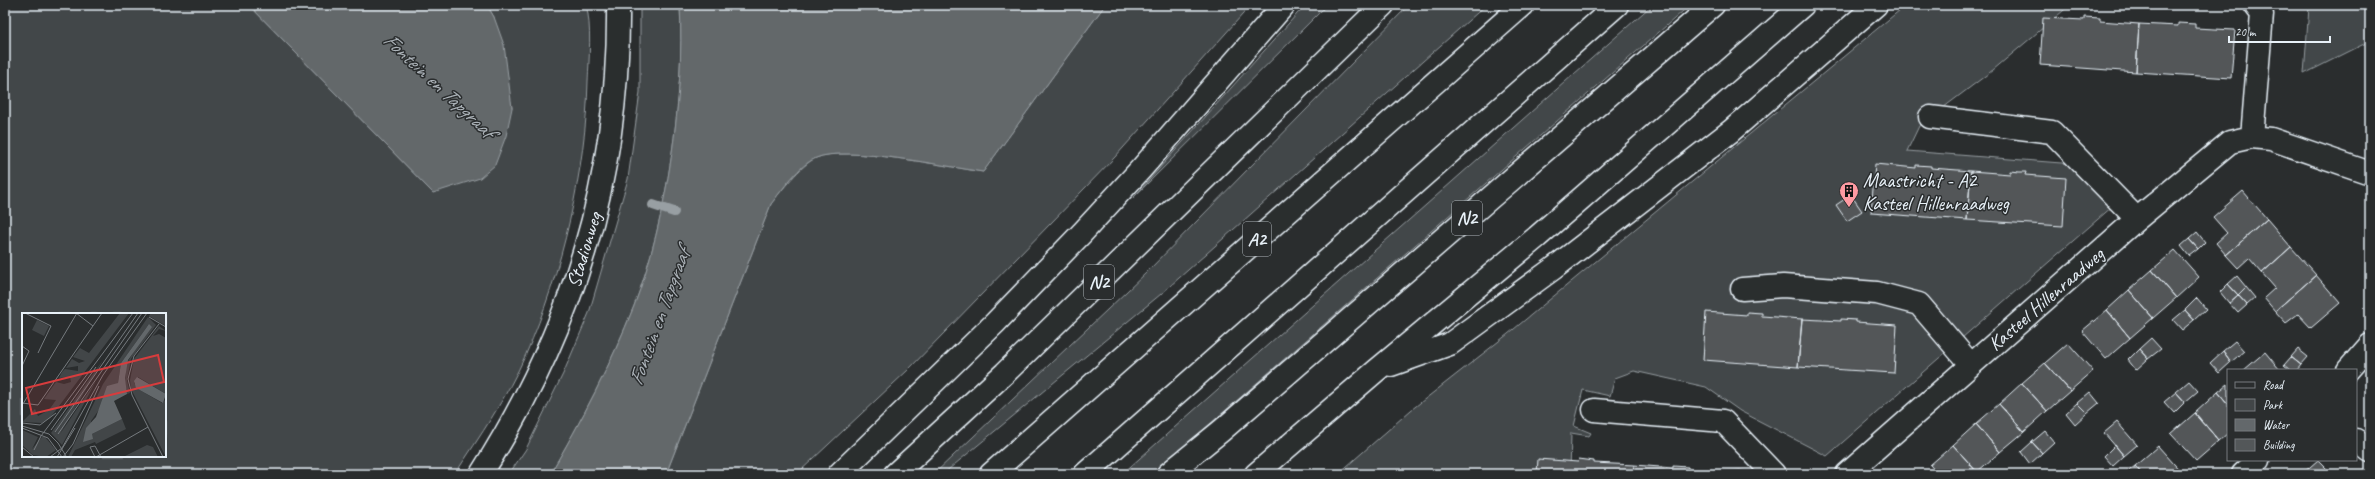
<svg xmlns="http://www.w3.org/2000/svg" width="2375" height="479" viewBox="0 0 2375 479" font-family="Caveat,sans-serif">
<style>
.green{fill:#424648;stroke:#959ca0;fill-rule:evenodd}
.water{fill:#63686b;stroke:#989fa3}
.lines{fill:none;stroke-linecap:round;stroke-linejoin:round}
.stream{stroke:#989fa3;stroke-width:10}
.building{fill:#535759;stroke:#e8f1f8}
.minor-casing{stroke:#e8f1f8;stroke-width:25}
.highway-casing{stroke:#e8f1f8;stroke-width:25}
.minor{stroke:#2a2d2e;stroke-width:22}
.highway{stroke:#2a2d2e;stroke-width:22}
.labels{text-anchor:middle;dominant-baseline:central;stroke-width:3;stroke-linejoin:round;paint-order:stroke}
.shield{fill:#2a2d2e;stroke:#afb6bb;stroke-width:1}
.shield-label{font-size:19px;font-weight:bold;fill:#e8f1f8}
.poi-label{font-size:20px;fill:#e8f1f8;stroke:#2a2d2e;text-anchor:start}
.street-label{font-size:20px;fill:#e8f1f8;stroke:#2a2d2e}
.water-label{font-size:21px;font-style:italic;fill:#acb3b9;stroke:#2a2d2e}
.inset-road{fill:none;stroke:#767b7f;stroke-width:1}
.view{fill:#d83c3d;fill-opacity:0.15;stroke:#d83c3d;stroke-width:2}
.inset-edge{fill:none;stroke:#e8f1f8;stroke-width:2}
</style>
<rect width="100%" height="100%" fill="#2a2d2e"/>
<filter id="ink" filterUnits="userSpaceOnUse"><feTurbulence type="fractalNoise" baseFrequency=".025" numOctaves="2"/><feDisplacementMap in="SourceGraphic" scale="8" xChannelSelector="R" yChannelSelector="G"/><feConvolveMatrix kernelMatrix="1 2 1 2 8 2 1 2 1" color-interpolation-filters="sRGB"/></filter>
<g filter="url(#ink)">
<!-- green -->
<path class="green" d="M5,5H249L433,193L512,108L494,17L487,5H586C592,26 589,59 588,81C586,169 562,273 526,354C507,397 480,436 455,474H5ZM23,314H165V456H23Z
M640,5H680C685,96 667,221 634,306C611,364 582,420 550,474H509L526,449L563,374L589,313L628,179L640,92Z
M1105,5H1251L1115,157L1051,223L908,370L797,474H666L771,204C781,191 801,165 816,158C844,145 949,167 983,172Z
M1305,5H1327L1133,198Z
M1409,5H1486L1161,294L943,474H934L1146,273Z
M1652,5H1690L1163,465L1152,474H1122Z
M1906,5H2070L1993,70L1919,126L1907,151L2074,164L2113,206L1827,456L1740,411L1706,387L1634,371L1615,378L1610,396L1583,390L1574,426L1591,433L1589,436L1571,433L1570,474H1338L1411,410L1508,334Z
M2289,5H2370V41L2304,74L2309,7Z
M1740,470L1753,474H1689Z"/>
<!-- water -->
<path class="water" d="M249,5H487L494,17L504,45L512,108L506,136L495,165L480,178L433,193Z
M680,5H1105L983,172C949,167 844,145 816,158C799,165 782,190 771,204L666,474H550C582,420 611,364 634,306C667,220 685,96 680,5Z"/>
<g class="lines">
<!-- stream -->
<path class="stream" d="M653,205L674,212"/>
</g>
<!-- building -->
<path class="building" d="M2084,17L2100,18V21L2139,24L2136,72L2040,65L2043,18L2084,20Z
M2178,23L2195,24V28L2235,30L2231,78L2136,72L2139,24L2178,26Z
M1875,164L1916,168V165L1931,166V168L1971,171L1967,220L1871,213Z
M1971,171L2010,174V171L2019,172H2026L2025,175L2066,178L2063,226L1967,220Z
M2243,191L2267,219L2226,255L2216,243L2227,233L2213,217Z
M1851,195L1862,211L1847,221L1836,205Z
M2267,219L2291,247L2262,273L2249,258L2238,268L2226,255Z
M2197,232L2205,242L2198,249L2189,239Z
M2189,239L2198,249L2189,256L2181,246Z
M2291,247L2316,275L2275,311L2264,298L2275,288L2262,273Z
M2175,250L2199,277L2176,298L2152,270Z
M2152,270L2176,298L2153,318L2129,290Z
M2316,275L2340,303L2311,328L2298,314L2286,323L2275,311Z
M2237,276L2246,287L2238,295L2228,284Z
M2228,284L2238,295L2229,303L2220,292Z
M2246,287L2255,298L2247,305L2238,295Z
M2129,290L2153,318L2130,338L2107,310Z
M2238,295L2247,305L2238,313L2229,303Z
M2197,298L2206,309L2194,320L2185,310Z
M2107,310L2130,338L2106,359L2082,331Z
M2185,310L2194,320L2182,330L2173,320Z
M1706,312L1747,315V312L1762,313V316L1802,319L1798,367L1703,360Z
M1802,319L1841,321V319L1856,320V322L1897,325L1894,373L1798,367Z
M2151,338L2161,349L2148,359L2139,349Z
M2235,341L2244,351L2231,362L2223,351Z
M2068,343L2093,371L2070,391L2045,363Z
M2139,349L2148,359L2136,370L2128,360Z
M2298,349L2308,357L2301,365L2291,357Z
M2223,351L2231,362L2219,373L2210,363Z
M2265,352L2280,370H2244Z
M2291,357L2301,365L2297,370H2290L2284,365Z
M2045,363L2070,391L2047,411L2022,383Z
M2189,381L2198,391L2185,402L2176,392Z
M2022,383L2047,411L2024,432L1999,404Z
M2228,384V404L2218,392Z
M2090,392L2099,403L2087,413L2077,403Z
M2176,392L2185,402L2174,413L2164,402Z
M2218,392L2228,404V433L2219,441L2195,413Z
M2077,403L2087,413L2075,424L2066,413Z
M1999,404L2024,432L2000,452L1976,424Z
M2195,413L2219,441L2196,461L2171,434Z
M2117,422L2137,445L2124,456L2104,433Z
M1976,424L2000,452L1977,472L1953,445Z
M2045,431L2054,442L2042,453L2032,442Z
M2032,442L2042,453L2030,464L2021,452Z
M1953,445L1977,472L1975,474H1938L1930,465Z
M2115,445L2124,456L2113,466L2104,456Z
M2158,446L2182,473L2181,474H2142L2135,466Z
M1538,459L1578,462L1579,459L1594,461V463L1634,465L1633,474H1537Z
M2318,460L2332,474H2302Z
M1634,465L1673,468V466L1688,467V469L1729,474H1633Z
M2135,466L2142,474H2125Z"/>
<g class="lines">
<!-- minor casing -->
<g class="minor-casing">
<path id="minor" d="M1930,117L2052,132L2137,219
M2252,137L2262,14L2255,5
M1742,289L1783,286L1877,293L1919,304L1971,365
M2348,370L2370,345
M1594,410L1723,421L1774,474
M2356,440L2370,451
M481,474C573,329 620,177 618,5
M1847,474L2137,219L2230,142L2252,137L2271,139L2370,173
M2243,474L2258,460"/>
</g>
<!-- highway casing -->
<g class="highway-casing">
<path id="highway" d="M1391,365L1450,344L1554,268L1731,131L1876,5
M839,474L995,323L1082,233L1141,169L1284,5
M895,474L1005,373L1383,5
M991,474L1523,5
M1085,474L1617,5
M1168,474L1221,431L1713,5
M1256,474L1377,370L1537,237L1803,5"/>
</g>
<!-- minor -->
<use href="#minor" class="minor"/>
<!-- highway -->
<use href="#highway" class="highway"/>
</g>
</g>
<!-- icons -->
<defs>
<g id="building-pin" transform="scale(1)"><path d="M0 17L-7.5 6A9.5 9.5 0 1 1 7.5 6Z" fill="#ff9aa2" stroke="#2a2d2e"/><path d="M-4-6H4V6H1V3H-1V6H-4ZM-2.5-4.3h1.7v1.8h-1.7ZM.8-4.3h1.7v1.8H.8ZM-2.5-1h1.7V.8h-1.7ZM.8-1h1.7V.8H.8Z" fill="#111"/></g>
</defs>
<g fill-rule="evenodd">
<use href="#building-pin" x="1849" y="191"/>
</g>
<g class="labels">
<!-- shield labels -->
<g class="shield">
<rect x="1452" y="201" width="30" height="34" rx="3"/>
<rect x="1243" y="222" width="28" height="34" rx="3"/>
<rect x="1084" y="265" width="30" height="34" rx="3"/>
</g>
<g class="shield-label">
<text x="1467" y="218">N2</text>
<text x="1257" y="239">A2</text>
<text x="1099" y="282">N2</text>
</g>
<!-- poi labels -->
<g class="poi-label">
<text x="1863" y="180">Maastricht - A2<tspan x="1863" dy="23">Kasteel Hillenraadweg</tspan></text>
</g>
<!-- street labels -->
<g class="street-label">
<text transform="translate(584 250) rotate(-73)">Stadionweg</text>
<text transform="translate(2046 299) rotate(-41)">Kasteel Hillenraadweg</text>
</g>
<!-- water labels -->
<g class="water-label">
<text transform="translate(439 85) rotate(43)">Fontein en Tapgraaf</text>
<text transform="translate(659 317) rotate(-70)">Fontein en Tapgraaf</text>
</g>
</g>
<!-- overview -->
<g transform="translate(22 313)">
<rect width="144" height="144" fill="#2a2d2e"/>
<path d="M98,0H107L28,105L20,110L0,109L13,96L16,103L27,97L34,87L22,86L34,69L42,71L49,69L48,64L37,65L40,59L43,56L56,58V53L44,55L50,46L57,50L63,48L51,44L58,35L67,40ZM129,0H144V13L127,3ZM126,4L134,12L109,46L105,67L108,80L105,81L103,69L104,52L127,11L99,50L96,70L69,108L70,121L100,106L104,116L74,131L73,129L53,137L49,144H46L81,71ZM15,7L27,13L22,23L10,17ZM137,13L144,18L137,16L131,23L137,21L144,25V81L116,64L112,70L116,76L140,90L144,86V144L109,76L108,67L112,46ZM81,47L38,121L74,68L40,132L29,120ZM0,117L16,124L10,136L20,124H23L34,137L24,144L11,142L0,132ZM125,132L131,134L136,144H101Z" fill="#424648"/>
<path d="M127,11L130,14L106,47L103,65L105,81L92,88L100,106L70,121L71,126L61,129L64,115L74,104L85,73L96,70L99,50ZM115,64L144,81L141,90L114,75L112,68Z" fill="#63686b"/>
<path class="inset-road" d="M3,0L29,13L16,40M54,0L71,13M127,4L144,14M137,11L112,43L106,66L110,82L141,144M0,33L7,38L0,53M0,90L16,92L80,0M1,91L55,0M0,110L18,112L34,100M0,113L27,121L36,130L44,143M0,115L26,125L40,144M29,117L74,54M33,119L116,0M36,121L120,0M0,134L12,144M12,137L19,123L111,0M28,144L40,135L81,62L125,0M35,144L53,115M41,144L51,131L77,73M73,144L68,134L73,133L79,144M74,144L126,114"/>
<path class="view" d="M136,42L142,69L10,101L4,75Z"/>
<rect width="144" height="144" class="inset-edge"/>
</g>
<!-- margin -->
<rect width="2375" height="479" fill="none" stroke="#2a2d2e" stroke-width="20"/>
<rect x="10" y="10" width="2355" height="459" fill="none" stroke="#e8f1f8" stroke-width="1.5" filter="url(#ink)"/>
<!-- legend -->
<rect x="2227" y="369" width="130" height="92" fill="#2a2d2e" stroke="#767b7f"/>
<rect x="2235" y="382" width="20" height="6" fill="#2a2d2e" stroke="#767b7f"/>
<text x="2263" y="389" font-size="12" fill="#e8f1f8">Road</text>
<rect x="2235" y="399" width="20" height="12" fill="#424648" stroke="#767b7f"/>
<text x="2263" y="409" font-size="12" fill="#e8f1f8">Park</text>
<rect x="2235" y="419" width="20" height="12" fill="#63686b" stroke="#767b7f"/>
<text x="2263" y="429" font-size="12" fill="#e8f1f8">Water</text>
<rect x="2235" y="439" width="20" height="12" fill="#535759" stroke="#767b7f"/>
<text x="2263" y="449" font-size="12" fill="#e8f1f8">Building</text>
<!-- scale -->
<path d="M2229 36v6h101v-6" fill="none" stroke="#e8f1f8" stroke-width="2"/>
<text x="2235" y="36" font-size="12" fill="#e8f1f8" stroke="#2a2d2e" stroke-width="3" paint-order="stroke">20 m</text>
</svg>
